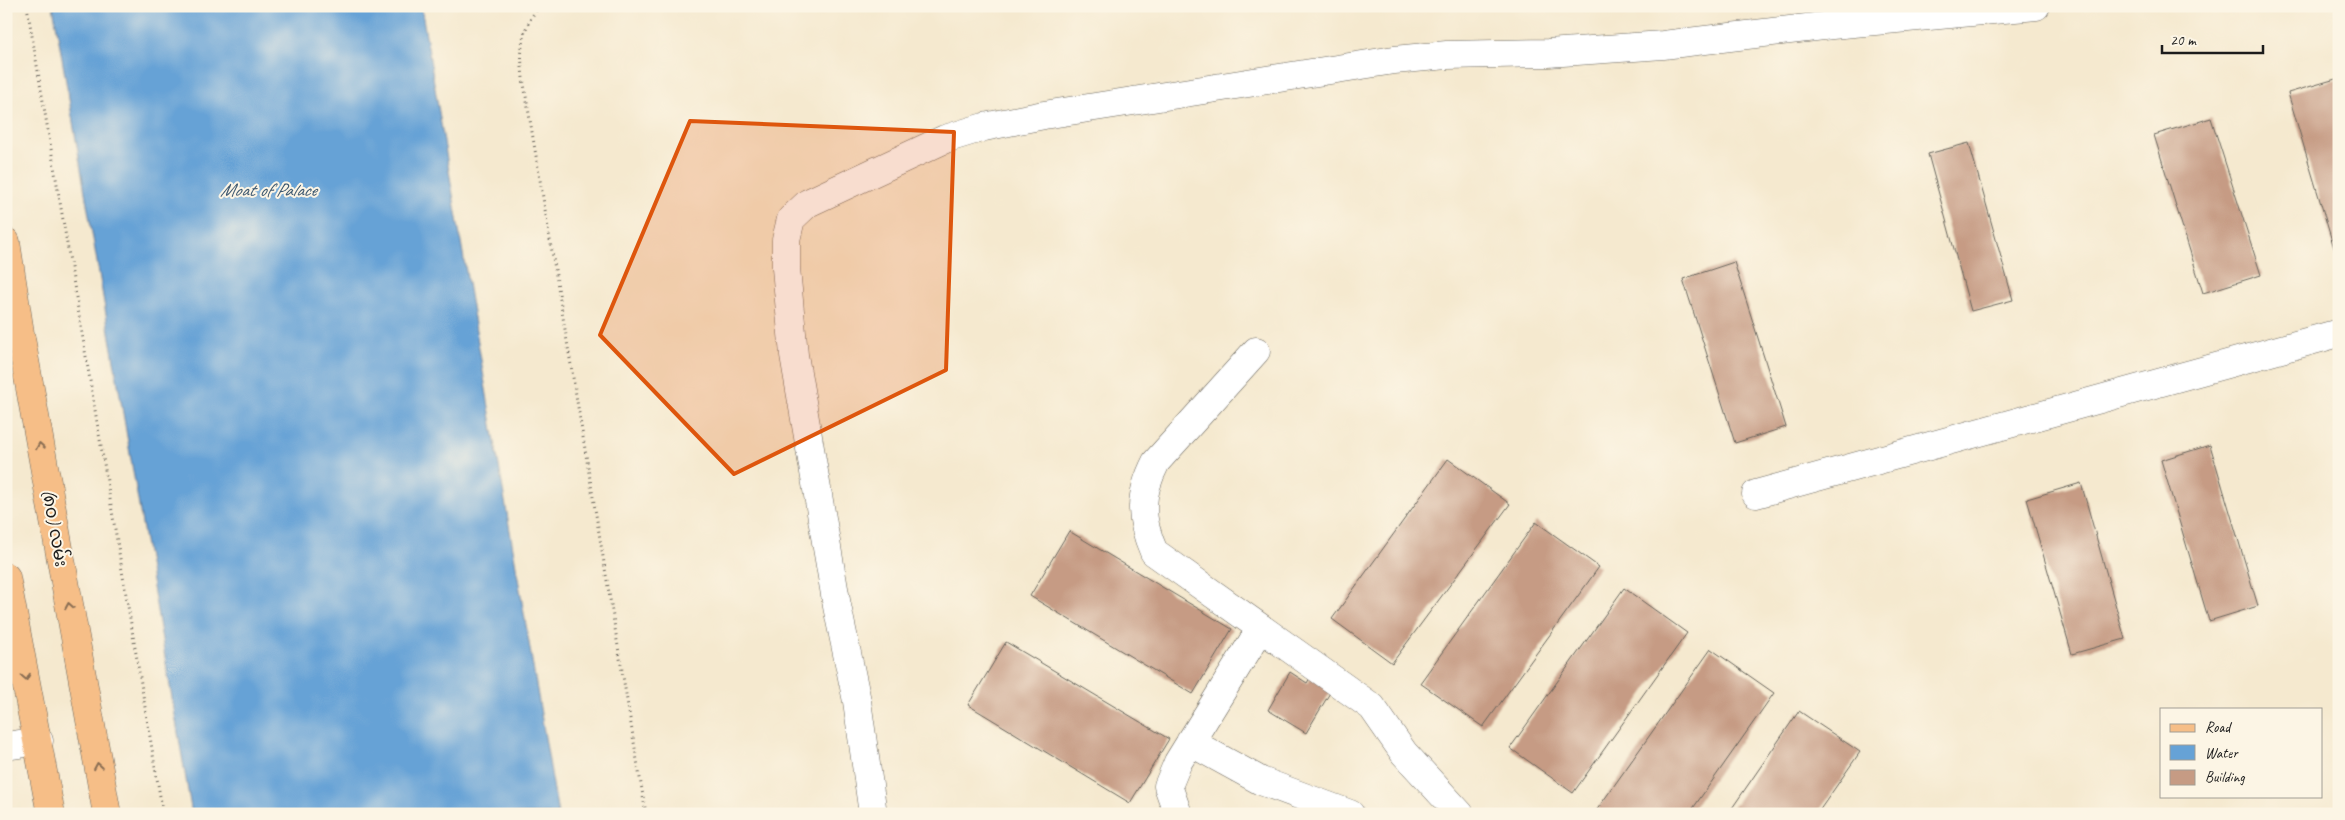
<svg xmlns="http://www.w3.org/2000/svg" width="2345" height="820" viewBox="0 0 2345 820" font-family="Caveat,'Noto Sans Myanmar',sans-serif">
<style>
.water{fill:#66a2d6;stroke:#415f79}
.building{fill:#c69b84}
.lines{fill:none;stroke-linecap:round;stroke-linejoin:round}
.minor-casing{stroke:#68645b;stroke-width:29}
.major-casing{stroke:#68645b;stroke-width:29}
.path{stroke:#68645b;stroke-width:3;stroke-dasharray:1 4;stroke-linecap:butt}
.minor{stroke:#fff;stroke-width:28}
.major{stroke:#f6be87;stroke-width:28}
.oneway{stroke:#896d52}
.marked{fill:#de560d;fill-opacity:0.2;stroke:#de560d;stroke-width:4;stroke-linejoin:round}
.labels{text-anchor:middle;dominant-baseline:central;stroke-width:4;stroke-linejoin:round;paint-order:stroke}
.street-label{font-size:18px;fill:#1c1c1c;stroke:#fcf5e5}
.water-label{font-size:19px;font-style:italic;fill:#3d5870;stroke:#fcf5e5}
</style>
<rect width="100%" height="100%" fill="#fcf5e5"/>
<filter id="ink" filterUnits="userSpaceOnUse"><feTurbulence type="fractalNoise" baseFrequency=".02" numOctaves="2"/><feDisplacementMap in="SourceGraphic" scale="10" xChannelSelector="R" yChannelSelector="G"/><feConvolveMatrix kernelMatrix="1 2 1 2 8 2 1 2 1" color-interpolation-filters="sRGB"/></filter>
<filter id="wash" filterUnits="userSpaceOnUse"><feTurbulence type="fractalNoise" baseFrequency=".0096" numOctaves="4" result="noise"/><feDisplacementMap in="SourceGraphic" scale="20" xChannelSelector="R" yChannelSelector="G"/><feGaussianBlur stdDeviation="1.12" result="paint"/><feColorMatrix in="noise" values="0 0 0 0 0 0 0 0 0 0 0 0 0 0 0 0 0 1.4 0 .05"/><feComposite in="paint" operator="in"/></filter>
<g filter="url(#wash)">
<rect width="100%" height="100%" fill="#f5e9cf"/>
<!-- water -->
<path class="water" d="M53,6H421L558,814H192Z"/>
<g id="blocks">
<!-- building -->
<path class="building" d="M2339,78V258H2337L2288,93Z
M2211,118L2261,275L2203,293L2154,135Z
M1969,143L2013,300L1971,311L1928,154Z
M1734,262L1786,427L1735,443L1683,279Z
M2210,445L2258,606L2209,621L2161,460Z
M1448,459L1510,504L1392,663L1332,619Z
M2081,483L2125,639L2072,654L2027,499Z
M1536,522L1599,567L1483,727L1420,683Z
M1069,531L1232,629L1193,694L1030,596Z
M1624,588L1687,633L1573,793L1510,748Z
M1006,642L1169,739L1130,803L968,705Z
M1711,649L1774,693L1689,814H1600L1596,811Z
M1290,672L1307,683L1313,673L1334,686L1306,733L1268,710Z
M1799,711L1860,752L1817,814H1728Z"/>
</g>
</g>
<g filter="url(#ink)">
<use href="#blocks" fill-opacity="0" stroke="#68645b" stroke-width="1"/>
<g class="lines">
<!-- minor casing -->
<g class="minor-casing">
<path id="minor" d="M1256,351L1156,462C1139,495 1139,518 1154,552L1372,707L1404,753L1460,814
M1756,494L2339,333
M1190,742L1261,781L1350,814
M6,746L39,741
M873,814L857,701L837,606L794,355L786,268V240L791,219L808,203L945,139L984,127L1044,115L1394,60L1447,55L1548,53L1663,45L1832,25L2036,6
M1178,814L1168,786L1178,762L1261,628"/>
</g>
<!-- major casing -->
<g class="major-casing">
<path id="major" d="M6,242L20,333L107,814
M6,577L51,814"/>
</g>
<!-- path -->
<path class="path" d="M27,6L163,814
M539,6C520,32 520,48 523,78L646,814"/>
<!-- minor -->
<use href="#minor" class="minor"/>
<!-- major -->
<use href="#major" class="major"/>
</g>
<!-- one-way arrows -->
<defs><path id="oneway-chevron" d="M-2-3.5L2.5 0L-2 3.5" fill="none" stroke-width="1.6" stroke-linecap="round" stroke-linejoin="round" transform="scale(1.25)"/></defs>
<g class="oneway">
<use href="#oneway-chevron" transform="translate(40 446) rotate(-100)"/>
<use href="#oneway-chevron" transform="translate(69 606) rotate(-100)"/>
<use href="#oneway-chevron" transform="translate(26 677) rotate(79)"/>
<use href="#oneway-chevron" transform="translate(98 766) rotate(-100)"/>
</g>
</g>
<!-- marked area -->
<path class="marked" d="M690,121L954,132L946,370L734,474L600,335Z"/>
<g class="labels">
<!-- street labels -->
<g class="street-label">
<text transform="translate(55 528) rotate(80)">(၈၀) လမ်း</text>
</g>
<!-- water labels -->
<g class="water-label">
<text x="268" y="190">Moat of Palace</text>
</g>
</g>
<!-- margin -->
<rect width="2345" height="820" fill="none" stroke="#fcf5e5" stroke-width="25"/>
<!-- legend -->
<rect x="2160" y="708" width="162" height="90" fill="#fcf5e5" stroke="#a29e95"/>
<rect x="2170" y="724" width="25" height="8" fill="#f6be87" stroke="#a29e95"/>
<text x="2205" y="732" font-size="15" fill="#1c1c1c">Road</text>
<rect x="2170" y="745" width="25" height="15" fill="#66a2d6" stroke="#a29e95"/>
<text x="2205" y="758" font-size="15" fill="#1c1c1c">Water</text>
<rect x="2170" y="770" width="25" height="15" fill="#c69b84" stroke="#a29e95"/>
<text x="2205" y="782" font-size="15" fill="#1c1c1c">Building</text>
<!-- scale -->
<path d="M2162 45v8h101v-8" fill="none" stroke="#1c1c1c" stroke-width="2.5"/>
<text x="2170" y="45" font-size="15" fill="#1c1c1c" stroke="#fcf5e5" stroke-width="4" paint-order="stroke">20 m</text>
</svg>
